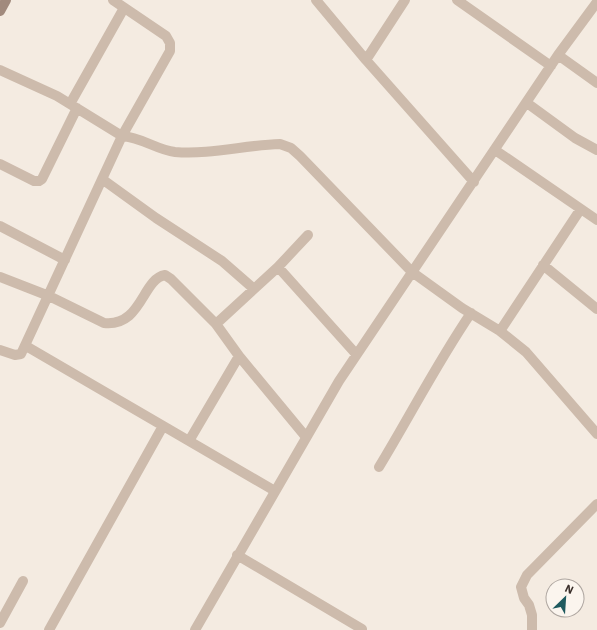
<svg xmlns="http://www.w3.org/2000/svg" width="597" height="630" viewBox="0 0 597 630" font-family="'IBM Plex Sans',sans-serif">
<style>
.lines{fill:none;stroke-linecap:round;stroke-linejoin:round}
.street{stroke:#cdbbac;stroke-width:10}
.secondary{stroke:#a18a7d;stroke-width:10}
</style>
<rect width="100%" height="100%" fill="#f4ebe1"/>
<g class="lines">
<!-- street -->
<path class="street" d="M316,0L366,60L474,182
M457,0L551,66
M558,55L597,83
M366,60L405,0
M0,70L57,96L122,136L170,51V43L166,36L113,0
M527,103L575,138L597,150
M70,104L124,8
M495,150L597,220
M0,164L34,181H39L42,179L77,108
M102,179L156,218L222,261L254,289
M0,226L65,260
M543,265L597,309
M278,267L356,354
M0,277L49,296L104,323C142,327 142,279 165,275L171,279L216,324L239,356L306,437
M216,324L278,267L308,235
M500,331L580,210
M26,346L275,491
M0,350L15,355L21,354L122,136C141,137 157,150 175,152C210,155 245,145 280,144L291,148L300,156L412,272L462,308L500,331L526,352L597,434
M189,441L239,356
M379,467C410,416 437,363 471,313
M237,555L362,629
M0,623L23,581
M49,630L163,426
M195,630L339,381L558,55L597,2
M532,630V615L529,605L524,598L521,587L527,575L597,504"/>
<!-- secondary -->
<path class="secondary" d="M0,11L6,0"/>
</g>
<!-- north arrow -->
<g transform="translate(565 598) rotate(25)"><circle r="19" fill="#fbf5ee" stroke="#aea6a0"/>
<path d="M0-3L7 15L0 10L-7 15Z" fill="#1f5a5e"/>
<text y="-6" font-size="11" font-weight="bold" text-anchor="middle" fill="#3b302b">N</text>
</g>
</svg>
